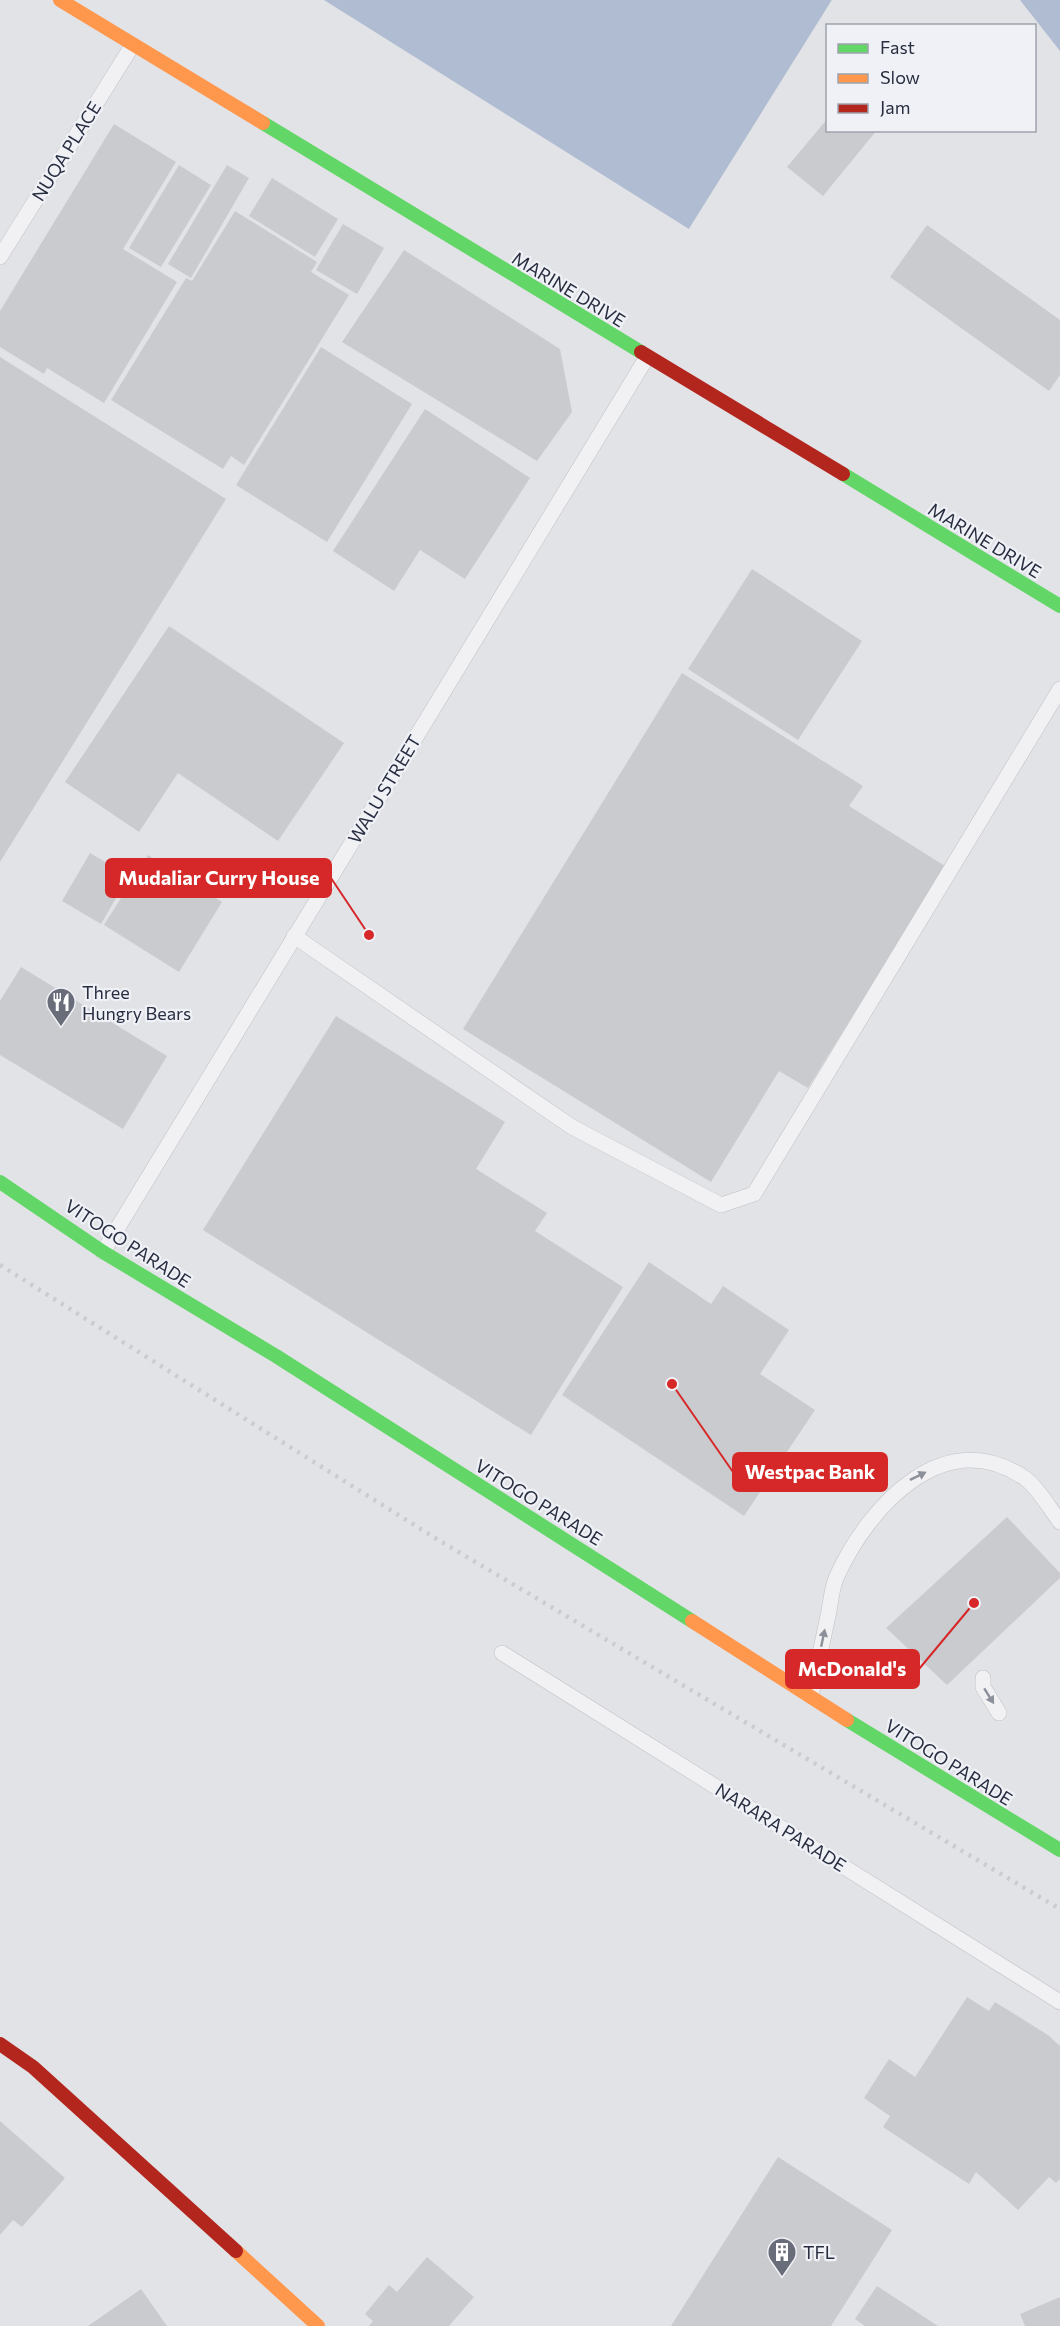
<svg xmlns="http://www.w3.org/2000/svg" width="1060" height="2326" viewBox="0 0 1060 2326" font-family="Commissioner,sans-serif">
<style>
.water{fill:#b0bcd2}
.pier{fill:#e2e3e7}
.building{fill:#cacbcf}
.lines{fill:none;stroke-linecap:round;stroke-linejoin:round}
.lane-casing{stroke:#c0c1c5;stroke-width:16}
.lane{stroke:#f1f1f3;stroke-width:15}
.fast{stroke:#63d668;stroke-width:14}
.slow{stroke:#ff974d;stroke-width:14}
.jam{stroke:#b3261e;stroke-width:14}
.rail{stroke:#cacccf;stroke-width:4.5;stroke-dasharray:3 6;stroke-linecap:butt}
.oneway{fill:#8c909a}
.labels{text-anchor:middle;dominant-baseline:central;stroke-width:4.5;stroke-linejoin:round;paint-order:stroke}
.street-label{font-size:18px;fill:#282e40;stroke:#eff1f6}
.poi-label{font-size:18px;fill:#282e40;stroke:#eff1f6;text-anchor:start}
.leader{fill:none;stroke:#d62828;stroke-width:2}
.callout-dot{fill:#d62828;stroke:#eff1f6;stroke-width:2}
.callout{fill:#d62828;stroke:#d62828;stroke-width:2}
.callout-label{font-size:20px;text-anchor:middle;font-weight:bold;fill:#fff}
</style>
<rect width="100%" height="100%" fill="#e2e3e7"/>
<!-- water -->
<path class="water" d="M324,0H832L689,229Z
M1020,0H1060V51Z"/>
<!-- pier -->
<path class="pier" d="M832,0L834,2L691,230L689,229Z"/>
<!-- building -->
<path class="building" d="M828,118V130H877L823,196L787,167Z
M114,124L176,162L123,249L177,282L104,403L47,368L44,374L0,347V311Z
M179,165L211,185L161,267L129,248Z
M227,165L249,178L191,278L168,264Z
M272,178L338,219L315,257L249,216Z
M235,211L317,262L311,272L349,295L244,465L231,456L223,469L111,400L186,278L192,281Z
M343,224L384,248L357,294L316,270Z
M927,225L1060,320V375L1049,391L890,277Z
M404,250L560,349L572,412L537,461L342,342Z
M321,347L412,404L327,542L236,485Z
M0,357L226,499L0,862Z
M425,409L530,478L465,579L420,550L394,591L333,551Z
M752,569L862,641L798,740L688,669Z
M169,626L344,743L278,841L178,773L139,832L65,782Z
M682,673L863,786L849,806L945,866L808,1088L779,1071L711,1182L463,1029Z
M90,853L129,876L101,924L62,901Z
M148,855L222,902L179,972L104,925Z
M21,967L167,1056L123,1129L0,1055V1001Z
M336,1016L505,1122L476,1169L547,1213L535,1231L623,1287L531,1435L203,1230Z
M649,1262L711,1304L723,1286L789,1330L760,1374L815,1410L744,1516L562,1395Z
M1007,1517L1060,1573V1578L947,1685L886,1628Z
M967,1997L989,2011L995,2002L1048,2035L1060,2046V2179L1056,2183L1049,2177L1018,2210L976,2172L969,2184L883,2127L890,2116L864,2098L889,2059L915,2077Z
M0,2121L65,2178L22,2227L13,2220L0,2235Z
M778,2157L892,2230L831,2326H671Z
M427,2257L474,2297L449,2326H369L373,2321L365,2314L389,2285L397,2292Z
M877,2286L938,2326H865L855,2319Z
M141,2289L167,2326H88Z
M1060,2297V2326H1025L1020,2314Z"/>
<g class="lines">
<!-- lane casing -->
<g class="lane-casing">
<path id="lane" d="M0,257L132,46
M294,936L572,1127L721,1205L754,1194L1060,689
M103,1252L647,357
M502,1653L1060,2002
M983,1678V1687L999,1713
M811,1696C817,1667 823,1639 829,1611C831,1600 832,1586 837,1576C869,1506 945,1422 1026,1479C1039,1489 1050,1509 1060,1522"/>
</g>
<!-- lane -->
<use href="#lane" class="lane"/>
<!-- fast -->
<path class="fast" d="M263,123L641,352
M843,474L1060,606
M0,1182L103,1252L276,1356L692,1621
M847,1720L1060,1850"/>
<!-- slow -->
<path class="slow" d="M60,0L263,123
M692,1621L847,1720
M236,2251L318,2326"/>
<!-- jam -->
<path class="jam" d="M641,352L843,474
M0,2044L33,2067L236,2251"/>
<!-- rail -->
<path class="rail" d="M0,1265L435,1538L1060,1909"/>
</g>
<!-- one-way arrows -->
<defs><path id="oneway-solid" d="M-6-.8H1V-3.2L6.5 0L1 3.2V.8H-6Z" transform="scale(1.5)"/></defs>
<g class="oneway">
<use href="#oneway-solid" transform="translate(918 1476) rotate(-26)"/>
<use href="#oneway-solid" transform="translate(823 1638) rotate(-78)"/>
<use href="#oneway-solid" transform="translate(989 1696) rotate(58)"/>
</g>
<!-- icons -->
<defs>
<g id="restaurant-pin" transform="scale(1.5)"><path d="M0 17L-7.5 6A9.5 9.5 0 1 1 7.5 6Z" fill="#696d7a" stroke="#eff1f6"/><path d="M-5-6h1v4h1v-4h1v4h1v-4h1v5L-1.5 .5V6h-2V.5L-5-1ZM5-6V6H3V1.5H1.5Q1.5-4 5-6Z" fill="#fff"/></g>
<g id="building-pin" transform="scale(1.5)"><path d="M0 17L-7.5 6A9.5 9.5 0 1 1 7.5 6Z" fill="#696d7a" stroke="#eff1f6"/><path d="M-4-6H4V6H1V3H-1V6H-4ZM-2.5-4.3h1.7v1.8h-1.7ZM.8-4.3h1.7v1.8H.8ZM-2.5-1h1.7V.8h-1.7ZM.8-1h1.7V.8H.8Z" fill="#fff"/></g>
</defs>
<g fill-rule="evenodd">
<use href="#restaurant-pin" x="61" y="1002"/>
<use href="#building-pin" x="782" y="2252"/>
</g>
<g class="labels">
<!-- street labels -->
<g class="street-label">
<text transform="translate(66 151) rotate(-58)">NUQA PLACE</text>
<text transform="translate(569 289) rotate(31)">MARINE DRIVE</text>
<text transform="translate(985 540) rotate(31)">MARINE DRIVE</text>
<text transform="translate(384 789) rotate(-59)">WALU STREET</text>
<text transform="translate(128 1243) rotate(33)">VITOGO PARADE</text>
<text transform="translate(539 1502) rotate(32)">VITOGO PARADE</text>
<text transform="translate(949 1762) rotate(32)">VITOGO PARADE</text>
<text transform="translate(781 1827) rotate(32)">NARARA PARADE</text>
</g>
<!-- poi labels -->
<g class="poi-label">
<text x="82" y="992">Three<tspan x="82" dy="21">Hungry Bears</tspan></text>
<text x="803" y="2252">TFL</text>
</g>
</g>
<!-- callouts -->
<path class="leader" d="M369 935L331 878M672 1384L733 1472M974 1603L919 1669"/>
<g class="callout-dot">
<circle cx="369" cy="935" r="6"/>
<circle cx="672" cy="1384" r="6"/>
<circle cx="974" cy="1603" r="6"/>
</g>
<g class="callout">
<rect x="106" y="859" width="225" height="38" rx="6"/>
<rect x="733" y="1453" width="154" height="38" rx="6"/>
<rect x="786" y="1650" width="133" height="38" rx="6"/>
</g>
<g class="callout-label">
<text x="219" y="885">Mudaliar Curry House</text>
<text x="810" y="1479">Westpac Bank</text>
<text x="852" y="1676">McDonald's</text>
</g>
<!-- legend -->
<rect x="826" y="24" width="210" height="108" fill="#eff1f6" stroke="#9fa3ad" stroke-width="1.5"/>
<rect x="838" y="44" width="30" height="9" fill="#63d668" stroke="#9fa3ad" stroke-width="1.5"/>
<text x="880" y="54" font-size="18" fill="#282e40">Fast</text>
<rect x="838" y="74" width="30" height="9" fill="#ff974d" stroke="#9fa3ad" stroke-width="1.5"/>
<text x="880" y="84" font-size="18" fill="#282e40">Slow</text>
<rect x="838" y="104" width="30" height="9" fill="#b3261e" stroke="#9fa3ad" stroke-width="1.5"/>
<text x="880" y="114" font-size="18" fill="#282e40">Jam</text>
</svg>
